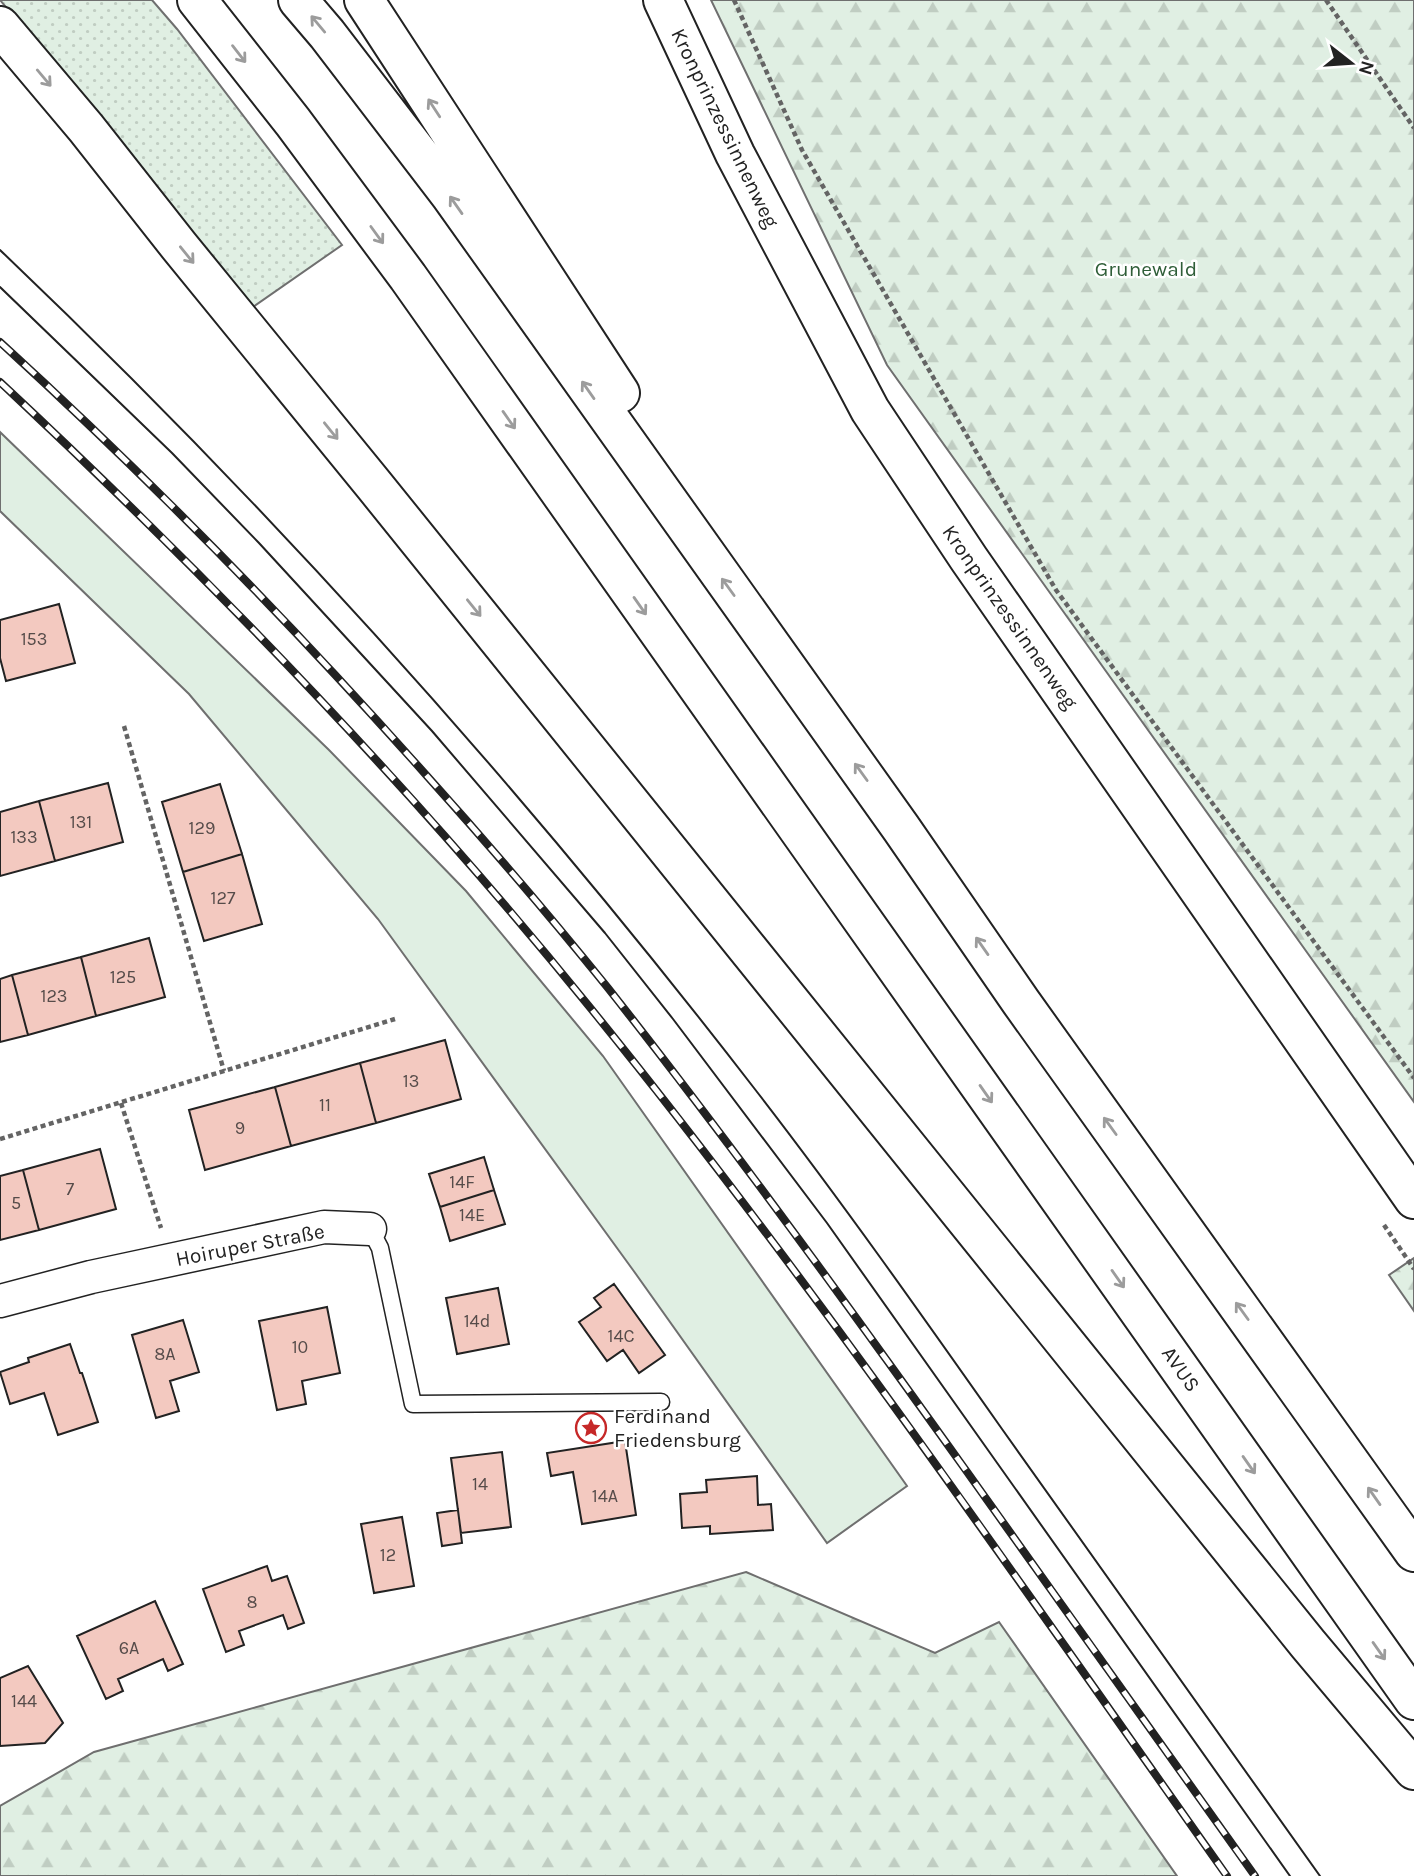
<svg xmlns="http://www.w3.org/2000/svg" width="1414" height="1876" viewBox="0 0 1414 1876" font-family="Karla,sans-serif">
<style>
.grass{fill:url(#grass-dots);stroke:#6f6f6f;stroke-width:2}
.forest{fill:url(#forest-firs);stroke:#6f6f6f;stroke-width:2}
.garden{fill:#e0efe3;stroke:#6f6f6f;stroke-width:2}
.building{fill:#f3c9c0;stroke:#222;stroke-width:2}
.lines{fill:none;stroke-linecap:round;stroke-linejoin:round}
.service-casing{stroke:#222;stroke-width:19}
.minor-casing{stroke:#222;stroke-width:35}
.tertiary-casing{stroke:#222;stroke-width:42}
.motorway-casing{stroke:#222;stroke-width:42}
.path{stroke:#646464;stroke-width:4.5;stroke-dasharray:5 3.5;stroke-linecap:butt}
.service{stroke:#fff;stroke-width:16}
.minor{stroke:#fff;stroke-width:32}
.tertiary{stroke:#fff;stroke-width:38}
.motorway{stroke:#fff;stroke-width:38}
.tram{stroke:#222;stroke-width:2}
.rail-casing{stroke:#222;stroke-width:8}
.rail{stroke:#fff;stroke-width:5;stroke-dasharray:16;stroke-linecap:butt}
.oneway{stroke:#9c9c9c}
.labels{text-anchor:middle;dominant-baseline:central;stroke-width:5;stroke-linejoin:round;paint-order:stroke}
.number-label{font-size:18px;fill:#564c4a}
.street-label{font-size:21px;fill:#222;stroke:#fff}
.park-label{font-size:21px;fill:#2f5e38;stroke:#fff}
.poi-label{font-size:21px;fill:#222;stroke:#fff;text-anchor:start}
</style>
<defs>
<pattern id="grass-dots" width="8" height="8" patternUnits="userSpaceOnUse" patternTransform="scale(1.75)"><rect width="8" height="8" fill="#e0efe3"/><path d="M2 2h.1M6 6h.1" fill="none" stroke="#c0cdc2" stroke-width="1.8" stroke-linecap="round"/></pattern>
<pattern id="forest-firs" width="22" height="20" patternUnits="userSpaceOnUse" patternTransform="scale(1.75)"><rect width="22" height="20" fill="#e0efe3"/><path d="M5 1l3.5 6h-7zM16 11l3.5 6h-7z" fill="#c0cdc2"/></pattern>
</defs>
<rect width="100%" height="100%" fill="#fff"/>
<!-- grass -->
<path class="grass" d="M0,0H152L177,29L342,245L253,307Z"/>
<!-- forest -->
<path class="forest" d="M711,0H1414V1102L887,365Z
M1414,1258V1311L1389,1275Z
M746,1572L935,1653L999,1622L1177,1876H0V1806L94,1752Z"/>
<!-- garden -->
<path class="garden" d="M0,432L329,750L466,891L603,1056L907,1486L827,1543L633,1270L378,919L189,694L0,511Z"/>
<!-- building -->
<path class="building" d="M59,604L75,663L6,681L0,658V620Z
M108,783L123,842L55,861L39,801Z
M220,784L242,854L183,872L162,802Z
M39,801L55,861L0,876V812Z
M242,854L262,924L204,941L183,872Z
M149,938L165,997L96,1016L81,957Z
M81,957L96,1016L28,1035L12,975Z
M12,975L28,1035L0,1042V979Z
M445,1040L461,1099L376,1123L360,1063Z
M360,1063L376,1123L291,1146L275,1087Z
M275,1087L291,1146L205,1170L189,1110Z
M100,1149L116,1209L39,1230L23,1170Z
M484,1157L494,1190L440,1207L429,1174Z
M23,1170L39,1230L0,1240V1176Z
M494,1190L505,1224L450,1241L440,1207Z
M614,1284L665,1355L639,1373L623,1350L607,1361L579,1322L601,1307L594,1298Z
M498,1288L509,1344L457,1354L446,1298Z
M327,1307L340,1373L302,1381L306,1404L277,1410L259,1321Z
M183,1320L199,1372L170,1381L179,1411L156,1418L132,1335Z
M70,1344L80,1373H82L98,1422L58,1435L44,1393L10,1404L0,1372L29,1362L28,1358Z
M625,1441L636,1515L582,1524L573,1472L551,1476L547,1453Z
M502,1452L511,1527L461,1533L451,1458Z
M757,1476L758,1505L771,1504L773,1530L710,1534V1526L682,1528L680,1494L707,1492L706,1480Z
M458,1510L462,1543L442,1546L437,1513Z
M402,1517L414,1586L374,1593L361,1524Z
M267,1566L272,1581L287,1576L304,1623L288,1629L283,1615L239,1631L244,1645L226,1652L203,1589Z
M155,1601L183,1664L168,1671L163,1659L118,1679L123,1691L106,1699L77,1636Z
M28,1666L63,1723L45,1743L0,1746V1678Z"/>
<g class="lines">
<!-- service casing -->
<g class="service-casing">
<path id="service" d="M370,1229L380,1248L413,1404L661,1402"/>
</g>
<!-- minor casing -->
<g class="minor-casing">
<path id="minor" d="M0,1301L91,1277L324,1227L370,1229"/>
</g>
<!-- tertiary casing -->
<g class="tertiary-casing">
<path id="tertiary" d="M663,0L735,154L870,410L969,559L1414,1199"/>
</g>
<!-- motorway casing -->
<g class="motorway-casing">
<path id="motorway" d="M197,0L293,122L408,277L1414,1700
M298,0L327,34L451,196L901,828L1021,1002L1414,1552
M364,0L620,393
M0,26L86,128L179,246L374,485L1308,1644L1414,1770"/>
</g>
<!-- path -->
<path class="path" d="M734,0L802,150L1056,590L1414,1078
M1326,0L1414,128
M124,726L224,1071
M121,1103L161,1228
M0,1139L395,1019
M1384,1225L1414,1269"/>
<!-- service -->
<use href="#service" class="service"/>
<!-- minor -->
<use href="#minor" class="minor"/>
<!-- tertiary -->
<use href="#tertiary" class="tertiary"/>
<!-- motorway -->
<use href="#motorway" class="motorway"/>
<!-- tram -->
<path class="tram" d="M0,250C273,510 524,790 754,1088C840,1199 921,1314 1002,1429C1108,1578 1214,1727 1320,1876
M0,287L172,453L259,543L432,731L605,933L673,1019L827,1223L1290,1876"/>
<!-- rail casing -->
<g class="rail-casing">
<path id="rail" d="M0,342C150,479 292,624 427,776C489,845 550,916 608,988C732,1145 849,1307 965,1469C1062,1605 1158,1740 1255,1876
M0,382C209,577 408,783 588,1005C815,1284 1019,1582 1227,1876"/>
</g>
<!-- rail -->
<use href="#rail" class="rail"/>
</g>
<!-- one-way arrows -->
<defs><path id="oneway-shaft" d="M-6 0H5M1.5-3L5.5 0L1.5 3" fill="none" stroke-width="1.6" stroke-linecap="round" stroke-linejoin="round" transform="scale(1.75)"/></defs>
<g class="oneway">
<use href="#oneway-shaft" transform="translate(318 24) rotate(-130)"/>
<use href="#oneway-shaft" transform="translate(239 54) rotate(52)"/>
<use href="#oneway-shaft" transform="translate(44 78) rotate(50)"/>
<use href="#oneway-shaft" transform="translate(434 108) rotate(-123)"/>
<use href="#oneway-shaft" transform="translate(456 205) rotate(-125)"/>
<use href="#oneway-shaft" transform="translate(377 235) rotate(54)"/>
<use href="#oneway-shaft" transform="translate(187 255) rotate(51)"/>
<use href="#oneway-shaft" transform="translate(588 390) rotate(-125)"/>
<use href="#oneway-shaft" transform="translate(509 420) rotate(55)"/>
<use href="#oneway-shaft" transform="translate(331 431) rotate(51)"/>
<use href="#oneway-shaft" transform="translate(728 587) rotate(-126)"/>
<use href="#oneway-shaft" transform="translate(640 606) rotate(55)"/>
<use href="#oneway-shaft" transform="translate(474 608) rotate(51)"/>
<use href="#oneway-shaft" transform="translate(861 772) rotate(-126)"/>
<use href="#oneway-shaft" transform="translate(982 946) rotate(-125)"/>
<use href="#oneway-shaft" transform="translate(986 1094) rotate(55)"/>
<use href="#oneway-shaft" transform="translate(1110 1126) rotate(-126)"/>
<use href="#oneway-shaft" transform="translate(1118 1279) rotate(55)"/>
<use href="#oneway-shaft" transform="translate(1242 1311) rotate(-126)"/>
<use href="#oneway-shaft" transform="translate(1249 1465) rotate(55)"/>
<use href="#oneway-shaft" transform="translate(1374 1496) rotate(-125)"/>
<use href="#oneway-shaft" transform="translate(1379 1651) rotate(55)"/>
</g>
<!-- icons -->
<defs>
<g id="sight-ring" transform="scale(1.575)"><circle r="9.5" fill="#fff" stroke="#c62828" stroke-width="1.5"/><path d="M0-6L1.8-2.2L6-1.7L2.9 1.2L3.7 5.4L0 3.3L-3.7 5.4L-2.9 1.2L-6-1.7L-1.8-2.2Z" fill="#c62828"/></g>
</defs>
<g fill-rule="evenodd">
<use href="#sight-ring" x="591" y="1428"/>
</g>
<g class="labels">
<!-- number labels -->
<g class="number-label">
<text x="34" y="639">153</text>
<text x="81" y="822">131</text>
<text x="202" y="828">129</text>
<text x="24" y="837">133</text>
<text x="223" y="898">127</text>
<text x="123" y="977">125</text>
<text x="54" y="996">123</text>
<text x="411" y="1081">13</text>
<text x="325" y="1105">11</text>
<text x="240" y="1128">9</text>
<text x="462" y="1182">14F</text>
<text x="70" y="1189">7</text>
<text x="16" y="1203">5</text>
<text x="472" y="1215">14E</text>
<text x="477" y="1321">14d</text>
<text x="621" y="1336">14C</text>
<text x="300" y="1347">10</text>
<text x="165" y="1354">8A</text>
<text x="480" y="1484">14</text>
<text x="605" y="1496">14A</text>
<text x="388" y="1555">12</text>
<text x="252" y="1602">8</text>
<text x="129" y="1648">6A</text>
<text x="24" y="1701">144</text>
</g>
<!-- street labels -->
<g class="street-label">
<text transform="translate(725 128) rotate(64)">Kronprinzessinnenweg</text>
<text transform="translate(1010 617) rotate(55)">Kronprinzessinnenweg</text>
<text transform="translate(250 1245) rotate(-11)">Hoiruper Straße</text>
<text transform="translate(1181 1369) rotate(55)">AVUS</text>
</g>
<!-- park labels -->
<g class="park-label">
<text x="1146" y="269">Grunewald</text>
</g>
<!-- poi labels -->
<g class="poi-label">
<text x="614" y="1416">Ferdinand<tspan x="614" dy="24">Friedensburg</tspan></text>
</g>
</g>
<!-- north arrow -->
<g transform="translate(1351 63) rotate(107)" stroke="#ffffff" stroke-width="5" paint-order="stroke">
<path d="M0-5L12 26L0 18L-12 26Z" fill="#222222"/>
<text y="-10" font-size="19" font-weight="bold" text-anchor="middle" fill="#222222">N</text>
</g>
</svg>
